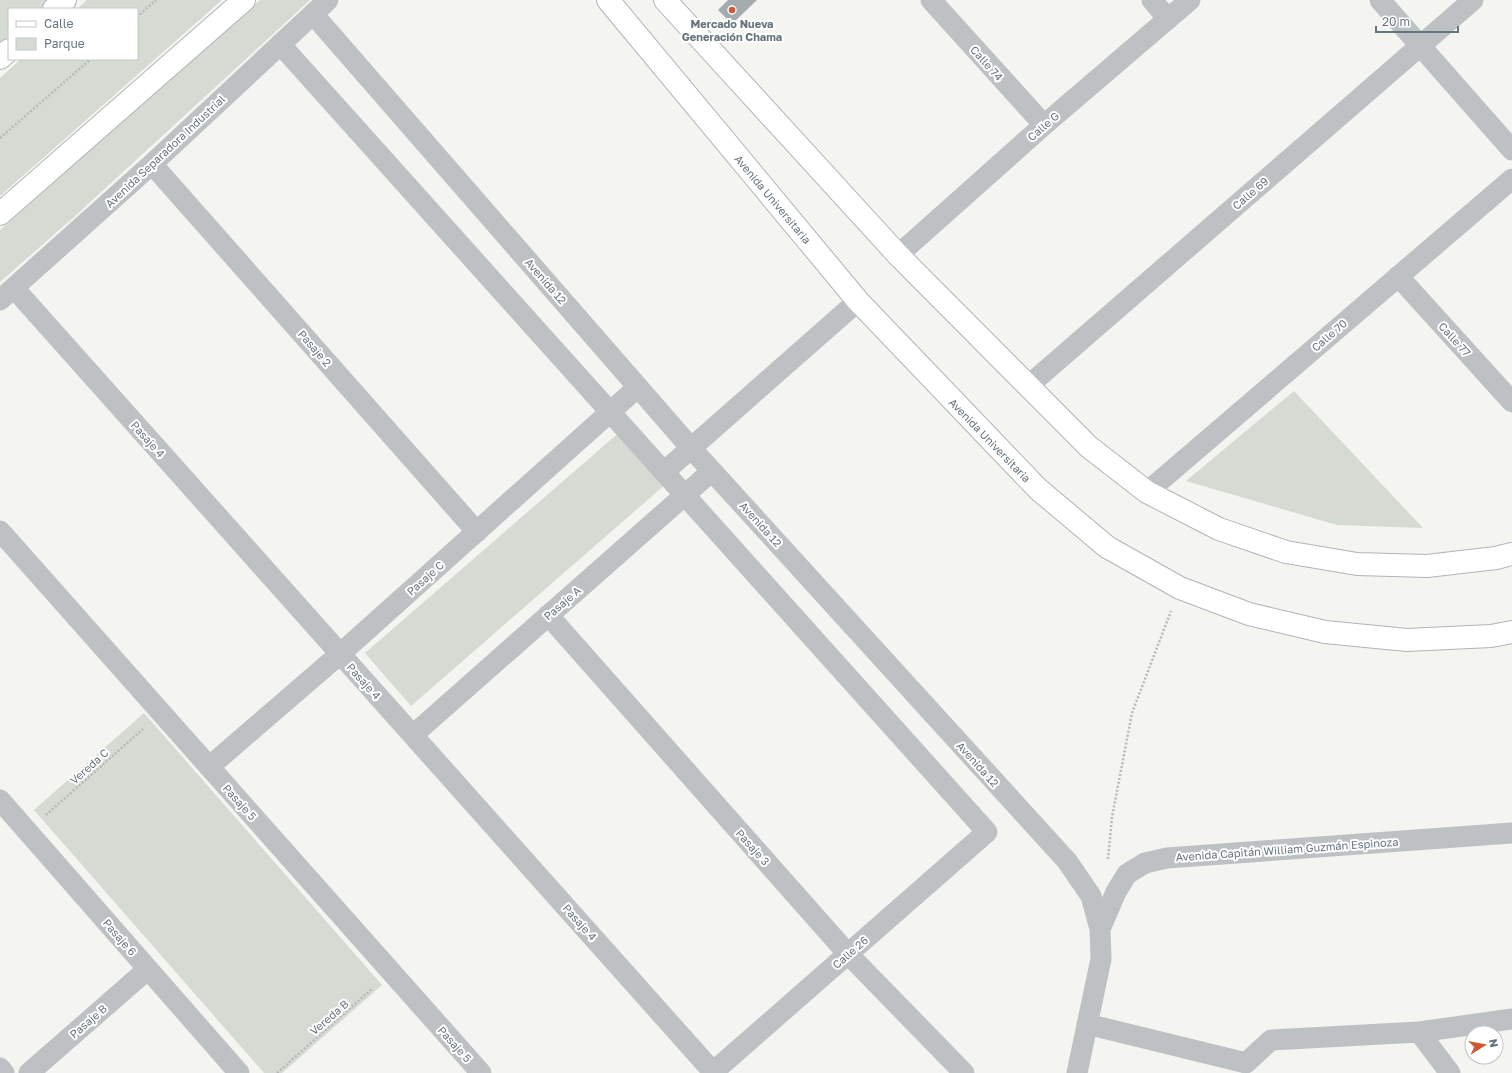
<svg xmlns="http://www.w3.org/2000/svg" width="1512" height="1073" viewBox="0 0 1512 1073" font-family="'Golos Text',sans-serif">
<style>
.green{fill:#d5dad2}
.building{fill:#a4acb0}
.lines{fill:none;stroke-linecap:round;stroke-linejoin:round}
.secondary-casing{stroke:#b0b5b8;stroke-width:24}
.path{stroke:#b7babc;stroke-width:2.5;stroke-dasharray:2 2;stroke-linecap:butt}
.street{stroke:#bdc1c4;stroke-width:21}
.secondary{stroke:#fff;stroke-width:22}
.poi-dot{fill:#d05634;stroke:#fff;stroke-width:1.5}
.labels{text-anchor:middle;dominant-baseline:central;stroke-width:4;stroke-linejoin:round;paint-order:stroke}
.poi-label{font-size:11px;font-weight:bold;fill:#66747e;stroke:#fff}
.street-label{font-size:11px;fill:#66747e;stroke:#fff}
</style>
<rect width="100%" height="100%" fill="#f4f4f0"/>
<!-- green -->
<path class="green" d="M0,0H55L44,9H9V40L0,48Z
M87,0H222L0,196V78L21,59H137V9H77Z
M260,0H310L74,217L0,282V230Z
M1294,391L1423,528L1337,525L1186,481Z
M622,430L667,483L411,706L365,653Z
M144,713L382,985L282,1073H264L34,810Z"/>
<!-- building -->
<path class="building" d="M728,0H757L732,24L718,10Z"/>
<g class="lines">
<!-- secondary casing -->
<g class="secondary-casing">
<path id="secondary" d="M608,0L858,301L1038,489L1107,547L1180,588L1249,614L1325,632L1407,640L1491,636L1512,632
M665,0L898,255L1089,447L1147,492L1219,529L1286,552L1357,564L1427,566L1496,558L1512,554
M54,9L65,0
M0,58L9,50
M0,214L244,0"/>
</g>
<!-- path -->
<path class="path" d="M137,17L156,0
M0,138L91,59
M46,815L143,729
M1108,859L1112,817L1132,713L1171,611
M277,1073L373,988"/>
<!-- street -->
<path class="street" d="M931,0L1044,125
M1152,0L1168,19
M1380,0L1512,150
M313,14L691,448L1067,861L1091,896L1100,929L1101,959L1077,1073
M280,44L987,832L712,1073
M152,164L477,532
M898,255L1044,125L1190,0
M1398,276L1512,402
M14,288L714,1073
M0,300L152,164L328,0
M1028,386L1473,0
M664,472L858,301
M1147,492L1512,179
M0,531L481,1073
M548,615L848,954L964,1073
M413,735L712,471
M209,767L340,654L638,387
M0,800L239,1073
M1100,929L1116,892L1127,874L1145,863L1167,858L1512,833
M1087,1024L1246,1063L1271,1040L1419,1032L1512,1019
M1419,1032L1450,1073
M0,1068L4,1073
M29,1073L148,969"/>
<!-- secondary -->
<use href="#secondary" class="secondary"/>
</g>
<!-- markers -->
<circle class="poi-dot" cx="732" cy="10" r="4"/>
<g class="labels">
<!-- poi labels -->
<g class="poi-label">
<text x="732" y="23">Mercado Nueva<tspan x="732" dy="13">Generación Chama</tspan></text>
</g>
<!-- street labels -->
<g class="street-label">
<text transform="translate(987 63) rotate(48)">Calle 74</text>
<text transform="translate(1043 126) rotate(-41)">Calle G</text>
<text transform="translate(165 151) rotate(-43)">Avenida Separadora Industrial</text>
<text transform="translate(1250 193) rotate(-41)">Calle 69</text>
<text transform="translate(773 199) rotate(50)">Avenida Universitaria</text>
<text transform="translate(546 281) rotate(49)">Avenida 12</text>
<text transform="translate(1329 335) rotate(-41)">Calle 70</text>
<text transform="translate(1455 339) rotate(48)">Calle 77</text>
<text transform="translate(315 348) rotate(49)">Pasaje 2</text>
<text transform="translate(148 439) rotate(48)">Pasaje 4</text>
<text transform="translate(990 440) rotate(46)">Avenida Universitaria</text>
<text transform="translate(761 524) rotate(48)">Avenida 12</text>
<text transform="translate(425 578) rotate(-42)">Pasaje C</text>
<text transform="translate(562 603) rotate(-41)">Pasaje A</text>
<text transform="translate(364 681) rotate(48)">Pasaje 4</text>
<text transform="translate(978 764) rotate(48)">Avenida 12</text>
<text transform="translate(89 766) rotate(-42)">Vereda C</text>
<text transform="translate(240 802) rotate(48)">Pasaje 5</text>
<text transform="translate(753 847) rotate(48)">Pasaje 3</text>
<text transform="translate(1287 849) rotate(-4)">Avenida Capitán William Guzmán Espinoza</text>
<text transform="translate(580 922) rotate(48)">Pasaje 4</text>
<text transform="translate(120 937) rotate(49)">Pasaje 6</text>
<text transform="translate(850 952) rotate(-41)">Calle 26</text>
<text transform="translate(329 1017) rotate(-41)">Vereda B</text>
<text transform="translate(88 1021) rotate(-41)">Pasaje B</text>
<text transform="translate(455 1044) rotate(48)">Pasaje 5</text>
</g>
</g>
<!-- legend -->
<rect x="8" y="8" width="130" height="52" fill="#ffffff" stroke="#c2c7cb"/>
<rect x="16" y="21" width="20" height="6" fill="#ffffff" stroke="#c2c7cb"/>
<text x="44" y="28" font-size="12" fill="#66747e">Calle</text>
<rect x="16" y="38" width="20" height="12" fill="#d5dad2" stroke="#c2c7cb"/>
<text x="44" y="48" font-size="12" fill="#66747e">Parque</text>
<!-- north arrow -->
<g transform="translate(1484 1045) rotate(79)"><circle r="19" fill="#ffffff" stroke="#c2c7cb"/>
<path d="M0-3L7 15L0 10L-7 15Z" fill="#d05634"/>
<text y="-6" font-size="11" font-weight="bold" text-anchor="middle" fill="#66747e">N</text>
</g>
<!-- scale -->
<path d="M1376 26v6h82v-6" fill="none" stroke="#66747e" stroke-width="2"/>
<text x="1382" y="26" font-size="12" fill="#66747e" stroke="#ffffff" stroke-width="3" paint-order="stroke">20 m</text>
</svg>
